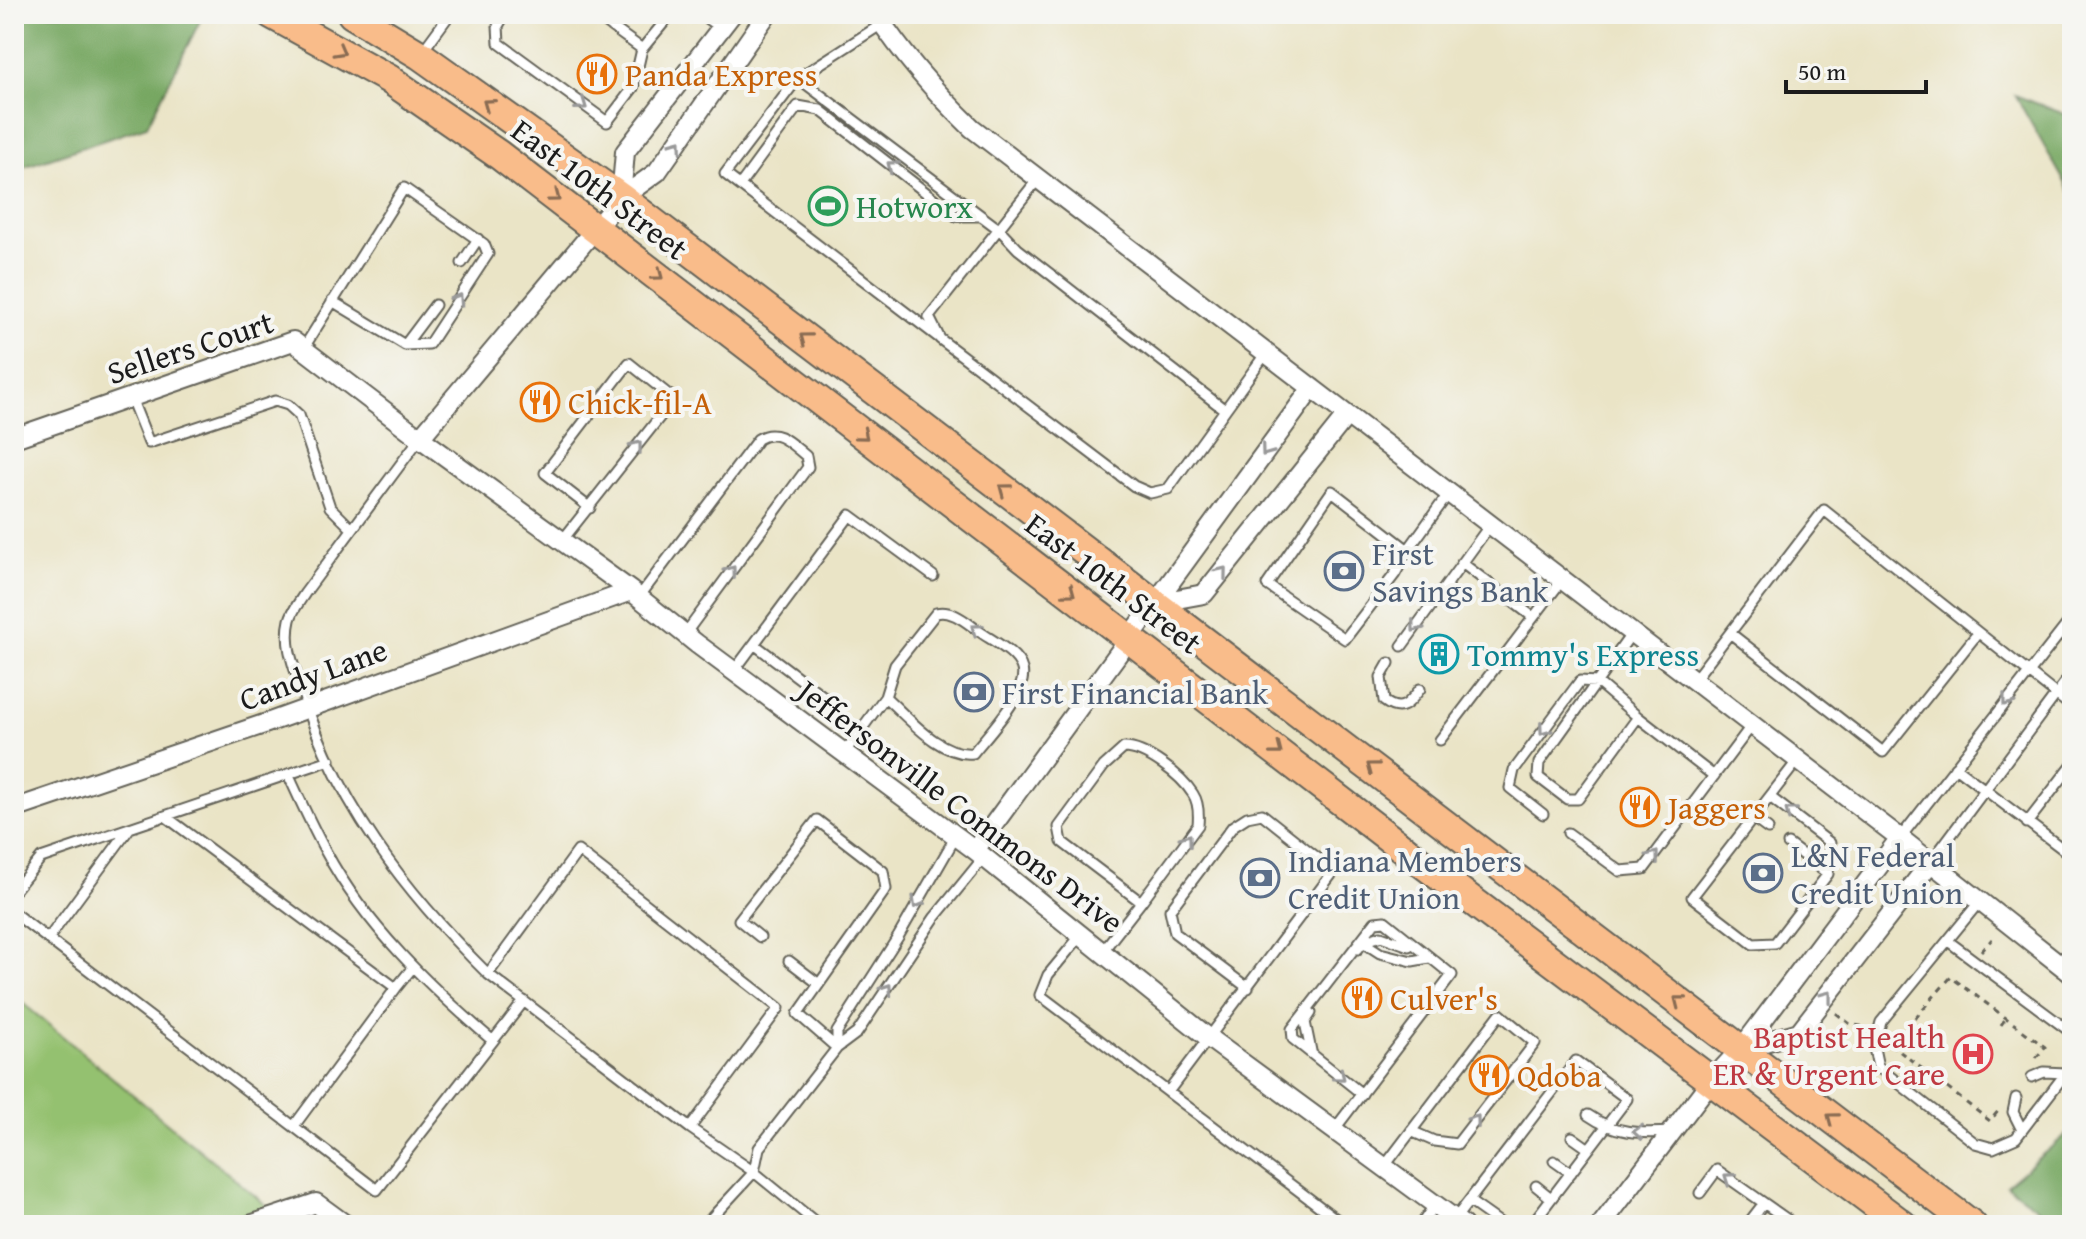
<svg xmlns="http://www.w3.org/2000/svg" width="2086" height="1239" viewBox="0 0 2086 1239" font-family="'Gentium Book Plus',serif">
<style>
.green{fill:#94c16f;stroke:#586e46;stroke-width:2}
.forest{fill:#77a762;stroke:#4a623f;stroke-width:2}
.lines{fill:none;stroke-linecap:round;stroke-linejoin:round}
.lane-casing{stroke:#646258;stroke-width:13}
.street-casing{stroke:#646258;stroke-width:22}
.primary-casing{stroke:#646258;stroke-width:32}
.path{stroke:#646258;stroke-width:3;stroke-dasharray:6 6;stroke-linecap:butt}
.lane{stroke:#fff;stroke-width:9}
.street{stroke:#fff;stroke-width:18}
.primary{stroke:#f9bc8a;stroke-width:28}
.oneway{stroke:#8a6c53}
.oneway2{stroke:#999}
.labels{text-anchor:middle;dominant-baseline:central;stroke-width:8;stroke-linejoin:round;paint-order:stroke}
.food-label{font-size:32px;fill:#c56008;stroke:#f6f6f2;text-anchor:start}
.street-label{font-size:32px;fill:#1c1c1c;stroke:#f6f6f2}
.leisure-label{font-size:32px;fill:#27864d;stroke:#f6f6f2;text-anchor:start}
.service-label{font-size:32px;fill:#4e5e75;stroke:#f6f6f2;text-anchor:start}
.culture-label{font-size:32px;fill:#0d838f;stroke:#f6f6f2;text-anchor:start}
.health-label{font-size:32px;fill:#be3a42;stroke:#f6f6f2;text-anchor:end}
</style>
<rect width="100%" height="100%" fill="#f6f6f2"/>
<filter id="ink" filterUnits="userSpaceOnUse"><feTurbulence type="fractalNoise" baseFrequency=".0125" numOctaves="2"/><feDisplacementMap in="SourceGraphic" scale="16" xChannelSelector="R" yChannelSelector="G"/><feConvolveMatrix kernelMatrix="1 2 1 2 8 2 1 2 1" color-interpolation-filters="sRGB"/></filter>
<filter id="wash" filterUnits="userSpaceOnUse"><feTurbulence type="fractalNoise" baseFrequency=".006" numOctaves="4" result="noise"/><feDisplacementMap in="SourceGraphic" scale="32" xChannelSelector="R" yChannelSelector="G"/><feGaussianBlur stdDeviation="1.8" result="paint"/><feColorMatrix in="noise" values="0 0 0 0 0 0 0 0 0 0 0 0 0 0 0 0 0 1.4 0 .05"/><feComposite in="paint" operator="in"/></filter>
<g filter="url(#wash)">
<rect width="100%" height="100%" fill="#eae4c6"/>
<!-- green -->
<path class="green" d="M14,996L290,1225H14Z"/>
<!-- forest -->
<path class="forest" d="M14,14H199L203,15L147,126L14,170Z
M2015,95L2072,117V195Z
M2072,1130V1225H2062L2006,1185Z"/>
</g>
<g filter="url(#ink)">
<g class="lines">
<!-- lane casing -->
<g class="lane-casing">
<path id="lane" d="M505,14L498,26L499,43L607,122L633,88L642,49
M594,14L642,49L671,14
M700,14L722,29
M882,24L798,78L725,174L938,337
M422,52L450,14
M798,78L1000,230L1018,249L1225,410
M1038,179L929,317L940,339L1134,486L1150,493L1168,489L1266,353
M740,185L798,106L820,110L956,216H981
M462,263L478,239
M405,345L435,305
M303,349L404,188L484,244L488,254L429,344L405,345L332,301
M131,398L149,443L275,401L288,405L299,415L330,507L352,529
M420,438L305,593C300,601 292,611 290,620C284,645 294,667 302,691C336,803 406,893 488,974
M561,542L674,399L629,363L545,473L590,508
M1408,550L1395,574L1345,639L1267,585L1332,491L1408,550L1449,493
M1462,563L1533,617
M639,597L758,439C777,427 791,444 806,456L808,467L685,634
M1487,600L1495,589
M1730,633L1883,752L1978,633
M754,644L823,696
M1402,646L1490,525
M1389,663L1381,677L1384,701C1401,714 1409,704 1420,689
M734,671L850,515L933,576
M1694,680L1824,510L2072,707
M1638,717L1714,776
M1440,740L1562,580
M844,753L885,697C908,717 940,757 973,753C987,735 1029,692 1022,669C1018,653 993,641 980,632C967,623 953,609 936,613L895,665L885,697
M1955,767L2072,856
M288,774C300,800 312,827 326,852C365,925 430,987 493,1041
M1770,797L1830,843L1828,874L1775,943L1753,944L1692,897L1798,760
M1543,814L1510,788L1514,770L1580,681L1597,682L1638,717L1578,799H1567L1538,777L1539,763L1632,633
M165,816L396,988L294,1126
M1753,818L1768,829
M2027,823L2072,765
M1568,833L1620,871L1644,869L1752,725
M1900,838L2072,618
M1788,844L1828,874
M1931,862L2072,673
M14,891L41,858L330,760
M1980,901L1881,1022L1874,1048L1878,1067L1975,1143L1993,1148L2016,1138L2072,1065
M14,913L377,1190L524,1001
M1081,935L1048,975L1040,995L1344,1225
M760,937L739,920L817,820L883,871L886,889L798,1014L837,1048
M48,939L129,829
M1948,941L2072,1033
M1363,942L1381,936L1409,946
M1358,949L1363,942L1380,953L1412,961L1429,958
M1102,952L1141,902L1062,842L1059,827L1104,766L1124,748C1146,748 1181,775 1193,794C1199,803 1199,814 1198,825L1141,902
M789,961L819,984
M396,988L413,967
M837,1048V1032L898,937L956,836
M1311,1051L1305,1022L1311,1013
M2032,1077L2044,1072L2066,1073
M1168,1092L1334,871L1262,814L1247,817L1233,826L1170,910L1175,933L1248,988
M2016,1098L2013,1112L2022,1130
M1588,1115C1615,1134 1640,1134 1672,1132
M690,1128L779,1008L578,851L488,974L690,1128L754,1172L705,1225
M1334,1130L1452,975L1385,921L1375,922L1292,1029L1293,1039L1362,1094
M1572,1137L1589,1149
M1554,1161L1571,1173
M1384,1167L1500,1014L1535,1043L1457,1144L1434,1141L1411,1131
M1536,1186L1551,1198
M1700,1193L1717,1170L1795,1225
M1469,1201L1503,1225
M1455,1219L1576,1061L1627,1099L1531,1225
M819,1225L754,1172L759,1148L837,1048L857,1033L935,917L984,857
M1421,1225L1435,1204
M1747,1225L1764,1203"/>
</g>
<!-- street casing -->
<g class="street-casing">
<path id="street" d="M876,14C904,57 936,93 972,128L1900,838L2072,974
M621,198L625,152L732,14
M14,438L293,341L420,438L621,198L657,172L767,14
M420,438L631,591L697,644L975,850L1210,1039L1463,1225
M1155,603L1204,594L1347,415
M14,809L267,723L631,591
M975,850L1312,388
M1741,1049L1799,1032L1931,862
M250,1225L316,1203L346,1225
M1601,1225L1710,1082L1741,1049L1900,838"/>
</g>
<!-- primary casing -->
<g class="primary-casing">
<path id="primary" d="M271,14L389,79L499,155L1410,854L1903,1225
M352,14L420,55L621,198L1972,1225"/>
</g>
<!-- path -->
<path class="path" d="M1981,951L1992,939
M1836,1013L1850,1024L1864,1027
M2001,1025L2006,1018
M1890,1044L1990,1121L1999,1110
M1891,1045L1951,977L2045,1047L2036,1058"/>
<!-- lane -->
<use href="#lane" class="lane"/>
<!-- street -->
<use href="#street" class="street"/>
<!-- primary -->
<use href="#primary" class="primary"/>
</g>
<!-- one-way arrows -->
<defs><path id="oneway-chevron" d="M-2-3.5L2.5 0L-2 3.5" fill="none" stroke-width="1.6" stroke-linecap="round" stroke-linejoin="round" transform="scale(2)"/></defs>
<g class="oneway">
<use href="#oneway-chevron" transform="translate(340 51) rotate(29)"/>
<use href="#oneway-chevron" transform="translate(488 104) rotate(-144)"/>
<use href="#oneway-chevron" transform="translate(555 197) rotate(37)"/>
<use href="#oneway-chevron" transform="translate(658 275) rotate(37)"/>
<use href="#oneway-chevron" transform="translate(805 338) rotate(-143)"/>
<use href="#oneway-chevron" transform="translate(863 435) rotate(40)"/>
<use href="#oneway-chevron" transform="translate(1004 489) rotate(-143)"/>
<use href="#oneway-chevron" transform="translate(1070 592) rotate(37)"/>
<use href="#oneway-chevron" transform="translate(1277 750) rotate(38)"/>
<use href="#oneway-chevron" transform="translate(1372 767) rotate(-143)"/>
<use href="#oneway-chevron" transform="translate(1679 1001) rotate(-142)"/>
<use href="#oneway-chevron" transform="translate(1832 1118) rotate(-143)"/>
</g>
<g class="oneway2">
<use href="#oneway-chevron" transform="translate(582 105) rotate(35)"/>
<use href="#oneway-chevron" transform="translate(677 145) rotate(-54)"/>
<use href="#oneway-chevron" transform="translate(892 166) rotate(-142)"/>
<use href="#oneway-chevron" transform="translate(458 299) rotate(-57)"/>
<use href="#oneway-chevron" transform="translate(637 446) rotate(-52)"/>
<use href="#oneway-chevron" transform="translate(1266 451) rotate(126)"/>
<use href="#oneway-chevron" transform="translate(731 571) rotate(-54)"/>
<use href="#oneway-chevron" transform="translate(1222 572) rotate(-51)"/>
<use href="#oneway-chevron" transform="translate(1416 627) rotate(126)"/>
<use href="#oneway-chevron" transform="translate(976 629) rotate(-144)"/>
<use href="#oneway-chevron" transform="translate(2007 701) rotate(128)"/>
<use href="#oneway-chevron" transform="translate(1544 730) rotate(126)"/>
<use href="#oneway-chevron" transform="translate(1790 812) rotate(-142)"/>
<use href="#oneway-chevron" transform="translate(1187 839) rotate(-53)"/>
<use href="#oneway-chevron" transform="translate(1654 856) rotate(-53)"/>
<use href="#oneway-chevron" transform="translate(917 903) rotate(120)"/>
<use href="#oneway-chevron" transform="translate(887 989) rotate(-56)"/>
<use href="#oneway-chevron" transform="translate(1827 996) rotate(-52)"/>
<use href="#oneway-chevron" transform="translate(1340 1076) rotate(39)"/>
<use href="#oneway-chevron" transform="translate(1475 1120) rotate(-53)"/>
<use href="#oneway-chevron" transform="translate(1638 1132) rotate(-176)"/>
<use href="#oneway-chevron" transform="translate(1729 1178) rotate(-145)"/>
</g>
</g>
<!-- icons -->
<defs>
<g id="restaurant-ring" transform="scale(2)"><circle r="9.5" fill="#f6f6f2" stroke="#e8710a" stroke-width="1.5"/><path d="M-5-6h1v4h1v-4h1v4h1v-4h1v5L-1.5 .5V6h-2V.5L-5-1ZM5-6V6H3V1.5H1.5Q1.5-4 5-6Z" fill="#e8710a"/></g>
<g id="stadium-ring" transform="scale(2)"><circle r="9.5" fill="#f6f6f2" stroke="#2e9e5b" stroke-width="1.5"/><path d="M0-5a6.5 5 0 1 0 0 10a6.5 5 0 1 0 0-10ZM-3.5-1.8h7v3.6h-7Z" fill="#2e9e5b"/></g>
<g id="bank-ring" transform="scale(2)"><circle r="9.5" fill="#f6f6f2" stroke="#5c6f8a" stroke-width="1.5"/><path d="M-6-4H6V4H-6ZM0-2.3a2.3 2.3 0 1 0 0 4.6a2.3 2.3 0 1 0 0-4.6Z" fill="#5c6f8a"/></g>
<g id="building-ring" transform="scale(2)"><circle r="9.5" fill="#f6f6f2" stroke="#0f9aa8" stroke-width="1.5"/><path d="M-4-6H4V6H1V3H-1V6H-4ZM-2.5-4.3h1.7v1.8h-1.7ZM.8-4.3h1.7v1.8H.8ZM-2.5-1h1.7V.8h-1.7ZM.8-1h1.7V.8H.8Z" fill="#0f9aa8"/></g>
<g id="hospital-ring" transform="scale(2)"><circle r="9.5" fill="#f6f6f2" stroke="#e0444e" stroke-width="1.5"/><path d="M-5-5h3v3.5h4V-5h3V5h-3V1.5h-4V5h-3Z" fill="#e0444e"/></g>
</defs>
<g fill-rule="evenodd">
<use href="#restaurant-ring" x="597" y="74"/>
<use href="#stadium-ring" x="828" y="206"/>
<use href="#restaurant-ring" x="540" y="402"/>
<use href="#bank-ring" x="1344" y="571"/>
<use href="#building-ring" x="1439" y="654"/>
<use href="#bank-ring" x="974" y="692"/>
<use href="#restaurant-ring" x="1640" y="807"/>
<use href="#bank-ring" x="1763" y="873"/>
<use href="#bank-ring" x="1260" y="878"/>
<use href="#restaurant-ring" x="1362" y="998"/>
<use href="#hospital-ring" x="1973" y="1054"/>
<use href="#restaurant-ring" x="1489" y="1075"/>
</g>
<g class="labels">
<!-- food labels -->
<g class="food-label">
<text x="625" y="74">Panda Express</text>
<text x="568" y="402">Chick-fil-A</text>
<text x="1668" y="807">Jaggers</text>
<text x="1390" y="998">Culver's</text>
<text x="1517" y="1075">Qdoba</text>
</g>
<!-- street labels -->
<g class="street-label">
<text transform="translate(600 189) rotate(37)">East 10th Street</text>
<text transform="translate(190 347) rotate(-18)">Sellers Court</text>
<text transform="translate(1114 583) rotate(37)">East 10th Street</text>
<text transform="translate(313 674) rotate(-20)">Candy Lane</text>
<text transform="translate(961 806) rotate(37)">Jeffersonville Commons Drive</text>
</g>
<!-- leisure labels -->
<g class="leisure-label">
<text x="856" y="206">Hotworx</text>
</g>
<!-- service labels -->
<g class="service-label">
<text x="1372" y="553">First<tspan x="1372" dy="37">Savings Bank</tspan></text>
<text x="1002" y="692">First Financial Bank</text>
<text x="1791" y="855">L&amp;N Federal<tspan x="1791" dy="37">Credit Union</tspan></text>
<text x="1288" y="860">Indiana Members<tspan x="1288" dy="37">Credit Union</tspan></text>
</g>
<!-- culture labels -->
<g class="culture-label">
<text x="1467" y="654">Tommy's Express</text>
</g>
<!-- health labels -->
<g class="health-label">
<text x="1945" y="1036">Baptist Health<tspan x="1945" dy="37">ER &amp; Urgent Care</tspan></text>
</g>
</g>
<!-- margin -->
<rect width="2086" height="1239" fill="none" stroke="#f6f6f2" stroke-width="48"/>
<!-- scale -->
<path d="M1786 80v12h140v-12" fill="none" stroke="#1c1c1c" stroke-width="4"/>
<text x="1798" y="80" font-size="24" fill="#1c1c1c" stroke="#f6f6f2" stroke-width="6" paint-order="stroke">50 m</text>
</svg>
